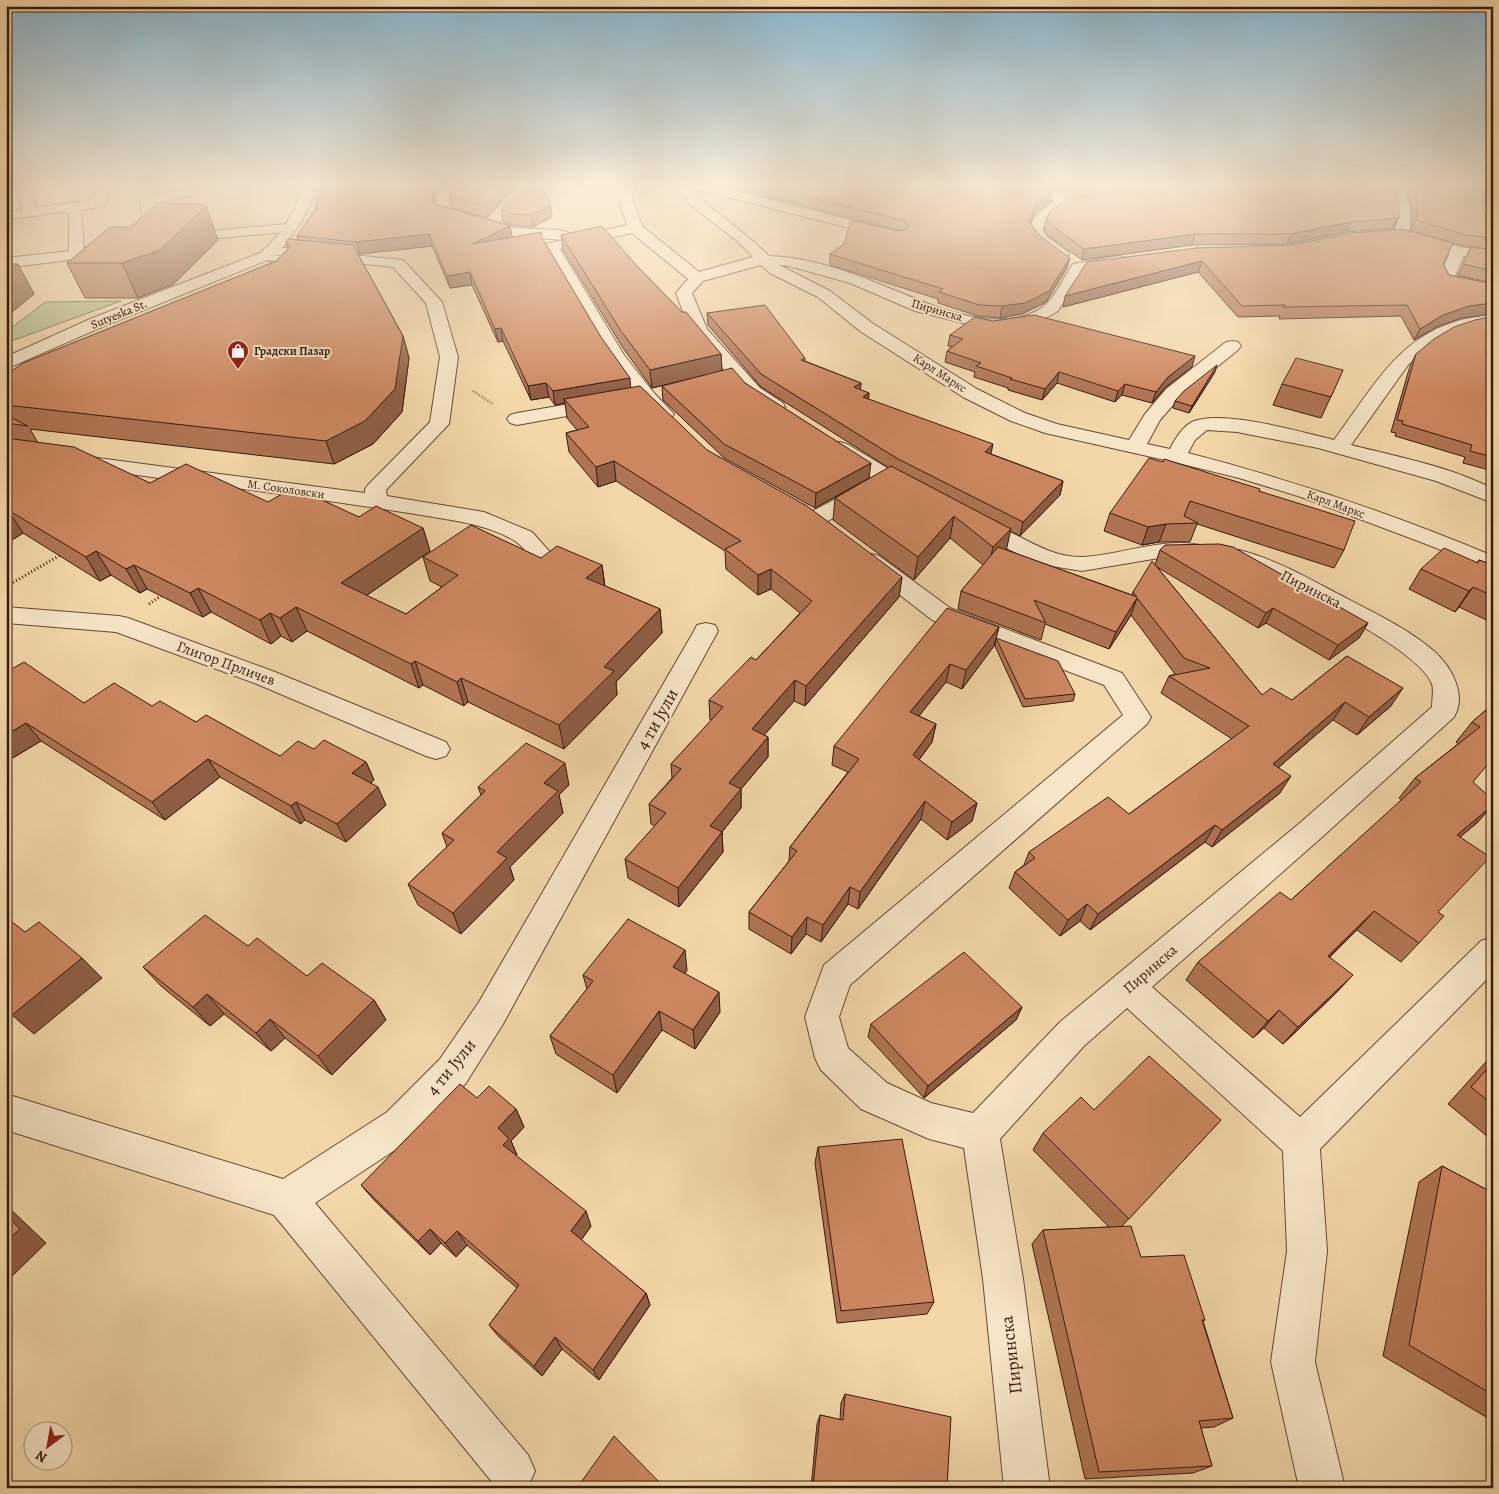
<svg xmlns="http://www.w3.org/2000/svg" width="1499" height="1494" viewBox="0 0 1499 1494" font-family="Alegreya,serif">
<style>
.green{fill:#b5bf8c;stroke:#766c4e}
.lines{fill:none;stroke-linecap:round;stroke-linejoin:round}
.service-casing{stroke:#674936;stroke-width:3}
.minor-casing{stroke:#674936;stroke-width:2}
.tertiary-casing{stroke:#674936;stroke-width:2}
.path-far1{stroke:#381a0f;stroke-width:2.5;stroke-dasharray:0.5 2;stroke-linecap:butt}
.path{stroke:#381a0f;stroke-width:3;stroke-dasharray:1 2.5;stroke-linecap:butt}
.service{fill:#f7e5c7;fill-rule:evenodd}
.minor{fill:#f7e5c7;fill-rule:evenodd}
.tertiary{fill:#f7e5c7;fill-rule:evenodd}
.wall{fill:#af7453;stroke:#381a0f}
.shaded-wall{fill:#8f5e43;stroke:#381a0f}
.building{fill:#cc8760;stroke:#381a0f}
.labels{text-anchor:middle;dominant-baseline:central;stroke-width:4;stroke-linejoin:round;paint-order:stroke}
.far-street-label{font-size:12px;fill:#381a0f;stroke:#f7e5c7}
.far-poi-label{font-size:12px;font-weight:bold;fill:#381a0f;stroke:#f7e5c7;text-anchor:start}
.street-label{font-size:15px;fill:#381a0f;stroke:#f7e5c7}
.near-street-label{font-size:18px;fill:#381a0f;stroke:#f7e5c7}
</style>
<rect width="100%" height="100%" fill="#f3d7a9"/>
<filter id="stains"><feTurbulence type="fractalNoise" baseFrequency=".004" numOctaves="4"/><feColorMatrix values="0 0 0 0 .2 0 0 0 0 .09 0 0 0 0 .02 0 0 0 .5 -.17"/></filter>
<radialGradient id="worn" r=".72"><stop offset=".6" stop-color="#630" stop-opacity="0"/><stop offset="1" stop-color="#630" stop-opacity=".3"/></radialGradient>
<!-- green -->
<path class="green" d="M121,301L6,343V332L45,302Z"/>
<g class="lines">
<!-- service casing -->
<g class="service-casing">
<path id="service" d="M265,252L283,257L295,266L282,280H274L272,277L282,266L275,262L261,258L259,256Z"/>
</g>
<!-- minor casing -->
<g class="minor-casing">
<path id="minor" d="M18,185H32L35,208L92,200L93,185H107L106,203L104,206L81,210L84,249L137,243L145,240L140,200L142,197L195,187L202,191L195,195L154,203L160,242L158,245L139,251L6,268V258L69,251V214L62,212L6,220V212L22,210Z
M437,185H451L450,209L515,228L559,230L581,236L627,225L618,197L621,185H635L632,197L642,226L699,272L753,257L736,240L694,208L673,185H711L890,230L892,233L890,236L885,237L702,191H693C716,214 745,232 769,256C800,257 832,266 861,277C910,294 997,344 1045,305C1055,297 1065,275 1073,264L1120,256L1125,258L1128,261L1125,264L1083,271L1058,311L1039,322L1022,327L991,330L915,311L850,283L789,266L779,265L830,291L872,323L977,389L1025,413L1057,424L1129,440L1145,414L1166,389L1226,342L1232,341L1238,342L1241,346L1238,350L1180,397L1160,420L1147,444L1170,449C1175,439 1182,427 1192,422C1221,409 1302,432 1334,440C1380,378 1406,321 1493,315V325C1458,328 1433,341 1408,365L1351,445C1398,457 1449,466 1493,489V503L1436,481L1318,448L1237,432L1207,430L1195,440L1188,453C1292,480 1393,514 1493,556V571L1426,544L1301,497L1239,478L1174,462L1045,433L1011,421L963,397L860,331L818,297L770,273L761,265L703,281L692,293L707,329L760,388L783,403L785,407L783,411L776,413L769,411L746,396L690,331L676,293L688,279L632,233L560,249L624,355L654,393L674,414L671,418L664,420L657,418L625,381L594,335L544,247L546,244L564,240L514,236L438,214L436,211Z
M1042,185H1055L1068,203L1047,220L1042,230L1047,237L1066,251L1069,254L1066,257C1050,261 1036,242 1028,230L1037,214L1053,202Z
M1389,185H1403L1410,210V229C1401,241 1375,244 1361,240L1359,237L1361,234L1393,230L1396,228V210Z
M1485,205L1492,209L1493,246L1488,245L1481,230L1478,209Z
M288,224L293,225L295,228L293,231L220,238L215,237L213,234L215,231L220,230Z
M1414,235L1460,247L1493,251V260L1464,256L1455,276L1493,285V295L1444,284L1439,276L1450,253L1409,242L1407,239L1409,236Z
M273,247L403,260L442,302L458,357L449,424L386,490L387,496L484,512L532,532L558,561L561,566L558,571C535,577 532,552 515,541C498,530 471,523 451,520C304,495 155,478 6,458V446L365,493V489L368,485L430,422L440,357L426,303L393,267L268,254L266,251L268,248Z
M604,398L611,400L613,404L611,408L517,425L510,423L507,419L510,415L517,413Z
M840,442L847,444L919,487L923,491L919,495C919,496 912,497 912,497C897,497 848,462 833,452L830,448L833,444Z
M867,484L874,486L878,490L874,494L823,524L815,526L807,524L804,519L807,514L860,486Z
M975,517C1012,527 1043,558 1083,557C1123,555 1164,536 1205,546L1208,551L1205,556L1197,558H1159L1082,571L1039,564L967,529L964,524L967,519Z
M1239,550C1275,559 1308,578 1340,595C1371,611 1409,629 1435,652C1452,668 1467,695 1454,717L1321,838L1152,987L1300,1117L1481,941L1493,937V973L1320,1149L1327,1251L1315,1362L1345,1488H1299L1271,1362L1287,1251L1283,1151L1127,1008L1084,1046L1000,1139L1023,1279L1050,1488H1004L983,1279L964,1148L929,1139L861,1109L821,1070L815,1058L805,1017L824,965L1123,715L1104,685L932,620L863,566L860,561L863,556L871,554L879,556L950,608L1122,673L1151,717L1147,724L850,985L839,1017L848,1048L887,1083L931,1103L973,1113L1060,1022L1301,822L1432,707C1432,700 1434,690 1432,684C1417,645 1271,578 1231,562L1228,557L1231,552Z
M6,607L119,616L128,618L275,672L446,742L450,749L446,756L436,759L426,756L257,684L116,632L6,623Z
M706,623L715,625L718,631L503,1024L466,1083L413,1138L315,1203L528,1455L535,1471L528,1487L497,1488L274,1215L6,1130V1094L283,1179L387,1112L440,1059L479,1002L694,631L697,625Z"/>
</g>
<!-- tertiary casing -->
<g class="tertiary-casing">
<path id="tertiary" d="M303,185H317L311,203L300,224L284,246L270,259L102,327L6,369V357L90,319L260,253C281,236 296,211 303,185Z"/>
</g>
<!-- path-far1 -->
<path class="path-far1" d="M473,391L493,404"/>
<!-- path -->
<path class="path" d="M7,586L62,554
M149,604L164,594"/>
<!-- service -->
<use href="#service" class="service"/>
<!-- minor -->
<use href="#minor" class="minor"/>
<!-- tertiary -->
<use href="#tertiary" class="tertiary"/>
</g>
<!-- wall -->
<path class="wall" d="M435,185V204L510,226L512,237L543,240L630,388L707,450L902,577L899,597L805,706L794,701L764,735L768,737V757L741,789V808L722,832L723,852L679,907L628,878L625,859L655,826L651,824L649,804L672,778L671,764L711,721L710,720L709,700L756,660L800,613L771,589L758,595L726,569L725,551L616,481L598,487L569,452L566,433L577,430L567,418L565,403L555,405L549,397L531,400L503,341L498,342L472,285L450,288L432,246L358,254L403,336L409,358L402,412L373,444L334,464L30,429L38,443L150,483L359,517L423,528L430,551L366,596L406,614L442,587L430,581L423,557L541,558L602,565L605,586L660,609L662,633L616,682L617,695L564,749L468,702L464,706L423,685L419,688L307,631L292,642L281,636L271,644L211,612L203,617L147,589L140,593L111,575L100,581L23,533L6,544V375L276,261L288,249L286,242L298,240L297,236L316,208L315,204L319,198H315L311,186Z
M727,185H1049L1053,191L1050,202L1035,213L1030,223L1038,234L1067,268L1046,302L1022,314L1000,318L978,316L938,303V299L830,265V254L902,231L751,193Z
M1057,185H1172L1132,192L1066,197Z
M1410,185H1432L1484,204H1482L1485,220L1493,238V250L1460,245L1411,231L1413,217L1407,192Z
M1440,185H1493V193Z
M513,190L487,218L452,208L450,196Z
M1135,194L1399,217L1394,227L1392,228L1347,232L1287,244L1192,245L1082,260L1048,236L1044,230L1046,219Z
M1492,194H1493V208L1487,204Z
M501,210L552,217L533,227L515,226L503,222Z
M561,235L637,266L721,354L722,371L745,383L869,478L815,508L724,458L663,400L662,386L701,376L652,388L623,348L563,250Z
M218,240L174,284L138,298H85L67,263Z
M1471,247L1493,250V283L1458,275Z
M1196,248L1443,264L1449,275L1493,284V314L1462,318L1437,327L1414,340L1401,316L1279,319L1280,316L1238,317L1198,272L1063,307Z
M707,313L805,358V361L861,383L860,390L869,393L868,399L991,454L1063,481L1060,495L1020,536L1010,531L1006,550L1132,595L1133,592L1155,565L1160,550L1368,623L1359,638L1329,660L1266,623L1258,628L1157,567L1262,695L1292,700L1347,656L1391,706L1357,735L1333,720L1279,767L1280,793L1212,847L1205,842L1090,930L1080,921L1060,936L1009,888L1015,872L1024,865L1029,852L1129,814L1232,739L1161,693L1169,676L1175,674L1131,615L1109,649L1045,624L1041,640L958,609L961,591L983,565L950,538L914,580L833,520L835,498L889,468L761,387L708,325Z
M1493,316V471L1463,463L1465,457L1395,436L1396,433L1391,432L1410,366L1416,354Z
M950,335L1192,367L1165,388L1152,403L1122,395L1115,402L1057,383L1042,400L1008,390V388L974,377L975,372L945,362L947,351L952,347L948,346Z
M1343,370L1321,418L1273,405L1282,384Z
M1215,372L1189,413L1173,408L1175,401Z
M1259,491L1344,550L1334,568L1197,524L1190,542H1159L1142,545L1104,531L1110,513Z
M1479,560L1493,565V623L1459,607L1455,612L1409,589L1421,569L1477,563Z
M999,627L994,646L962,689L946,682L919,716L936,724L932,742L919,760L977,803L972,821L947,840L921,819L858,909L848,904L821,942L806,934L791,954L749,929V912L789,861L790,847L848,772L832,765L834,746Z
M996,638L1075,694L1073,701L1023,707L995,646Z
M6,672L84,703L152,706L196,722L280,756L314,749L366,762L374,780L371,783L386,805L346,842L305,820L301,824L220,777L165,820L41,741L6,762Z
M1493,704L1473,782L1478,822L1460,837L1438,912L1419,943L1401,962L1357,930L1330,957L1336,993L1283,1044L1264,1028L1253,1038L1186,980L1198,962L1291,900L1402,800L1399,798L1415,778L1458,744L1456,742L1472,722Z
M569,785L559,795L563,813L510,867L514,880L461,934L418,905L408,884L447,847L442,833L481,795L478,787Z
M248,946L307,976L374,1000L386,1020L332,1075L285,1038L271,1051L224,1014L210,1026L161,986L143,967Z
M687,970L685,973L720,1012L695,1049L662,1030L617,1093L556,1054L550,1036L587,989L583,975Z
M1022,1007L1016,1020L924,1098L868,1037L871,1024Z
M1493,1054V1141L1448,1104Z
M477,1098L516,1109L524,1127L511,1141L517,1155L516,1156L591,1226L581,1240L646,1293L650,1305L599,1380L562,1349L542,1376L499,1337L489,1325L517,1288L467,1245L456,1257L441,1243L430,1255L374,1200L361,1185Z
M1094,1110L1221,1120L1122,1226L1141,1257L1205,1320L1203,1321L1233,1418L1214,1427L1201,1428L1212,1466L1193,1473L1085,1479L1032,1244L1043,1230L1109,1227L1033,1150L1043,1133Z
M818,1147L934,1302L927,1314L837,1323L815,1163Z
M1442,1166L1493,1193V1421L1383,1356L1419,1182Z
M845,1394L947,1488H811L817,1424L820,1415L840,1420L841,1403Z"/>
<!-- shaded-wall -->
<path class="shaded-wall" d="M432,185H435L434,212L432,200Z
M505,185H514L513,190L487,218L485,206Z
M1134,185H1172L1132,192Z
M1053,191L1050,202L1035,213L1026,231L1029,221L1037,203Z
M1489,193L1484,204L1476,208L1482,198Z
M206,206L218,240L174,284L138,298L122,263Z
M551,206L552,217L533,227L531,215Z
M1399,217L1394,227L1392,228L1397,218Z
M1351,222L1347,232L1287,244L1291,234Z
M510,226L512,237L472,244Z
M429,234L432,246L360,254L356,242Z
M1195,234L1192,245L1082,260L1084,249Z
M1070,258L1067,268L1046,302L1022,314L1000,318L1002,306Z
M1202,261L1198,272L1063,307L1065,296Z
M18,264L34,294L6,317V273Z
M470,272L472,285L450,288L447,276Z
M1493,303V314L1462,318L1437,327L1414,340L1420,329L1443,315L1469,306Z
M501,328L503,341L498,342L495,329Z
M403,336L409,358L402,412L373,444L334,464L326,441Z
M721,354L722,371L652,388L650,370Z
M1195,356L1192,367L1165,388L1152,403L1156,392L1168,377Z
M1217,365L1215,372L1189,413L1192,406Z
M1059,372L1057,383L1042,400L1045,389Z
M630,378L631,392L564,399L565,403L555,405L553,391Z
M546,383L549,397L531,400L528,386Z
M861,383L860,396L854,387Z
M1125,384L1122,395L1115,402L1118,391Z
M869,393L868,406L863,397Z
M993,444L990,458L985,452Z
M614,461L616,481L598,487L596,467Z
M871,463L869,478L815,508L816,493Z
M1063,481L1060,495L1020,536L1023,522Z
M6,510H8L23,533L6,544Z
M954,516L950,538L914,580L918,557Z
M1166,524L1159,542L1142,545L1148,527Z
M423,528L430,551L350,607L341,583Z
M1011,529L1006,551L988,569L993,547Z
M96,551L111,575L100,581L86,557Z
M134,565L147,589L140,593L126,569Z
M602,565L605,589L586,578Z
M771,569V589L758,595V575Z
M902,577L899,597L805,706L806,686Z
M1473,587L1459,607L1455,612L1469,591Z
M198,588L211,612L203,617L190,593Z
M1137,598L1131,615L1109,649L1116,632Z
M296,607L307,631L292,642L280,618Z
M1273,608L1266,623L1258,628L1266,613Z
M660,609L662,633L616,682L617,695L564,749L559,725L604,667Z
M270,613L281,636L271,644L260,620Z
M1368,623L1359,638L1329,660L1338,645Z
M999,627L994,646L962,689L966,670Z
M415,661L423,685L419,688L411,664Z
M950,664L946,682L907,731L910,712Z
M461,678L468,702L464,706L457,682Z
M795,680L794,701L752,749V729Z
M1403,688L1391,706L1357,735L1369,717Z
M1345,702L1333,720L1263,781L1273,764Z
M26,723L41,741L6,762V735Z
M936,724L932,742L909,773L913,755Z
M768,737V757L741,789V808L711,846L710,826L729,783Z
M208,759L220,777L165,820L152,802Z
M366,762L374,780L361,792L352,773Z
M565,763L569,785L559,795L563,813L510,867L514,880L461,934L453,913L544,783Z
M1291,776L1280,793L1212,847L1222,830Z
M378,787L386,805L346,842L337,824Z
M925,801L921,819L858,909L860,892Z
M296,802L305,820L301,824L291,806Z
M977,803L972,821L947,840L952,822Z
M1493,805L1478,822L1439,855L1457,835Z
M1215,825L1205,842L1090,930L1098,914Z
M722,832L723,852L679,907L678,888Z
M850,887L848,904L821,942L823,925Z
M1087,904L1080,921L1060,936L1068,920Z
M1374,911L1357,930L1312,974L1328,956Z
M807,917L806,934L791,954L792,937Z
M685,950L687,970L675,987L673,967Z
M82,958L102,978L34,1034L12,1015Z
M1353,975L1336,993L1283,1044L1298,1027Z
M719,992L720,1012L695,1049L693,1030Z
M207,994L224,1014L210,1026L193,1007Z
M374,1000L386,1020L332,1075L318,1056Z
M1022,1007L1016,1020L924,1098L928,1086Z
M1279,1010L1264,1028L1253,1038L1268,1021Z
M659,1011L662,1030L617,1093L613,1075Z
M270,1019L285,1038L271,1051L256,1033Z
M516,1109L524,1127L511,1141L517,1155L511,1162L503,1145L498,1128Z
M6,1205L46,1243L6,1282Z
M586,1211L591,1226L577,1246L571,1231Z
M430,1229L441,1243L430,1255L418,1241Z
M457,1231L467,1245L456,1257L445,1243Z
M646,1293L650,1305L599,1380L593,1370Z
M555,1337L562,1349L542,1376L534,1366Z"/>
<!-- building -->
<path class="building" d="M312,185H432V200L435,204L510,226L472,244L542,232L541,236L601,337L630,378L553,391L546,383L528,386L501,328L495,329L470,272L447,276L429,234L356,242L297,236L319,204H315L327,186H311Z
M450,185H505L485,206L450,196Z
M525,185H542L551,206L531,215L513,214L501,210Z
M760,185H1049L1053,191L1037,203L1029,221L1038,234L1070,258L1049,291L1025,303L1002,306L979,305L939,292L943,289L830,254L844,244L851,220L899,231L905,230L908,226L905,221Z
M1067,185H1091L1068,187Z
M1181,185H1394L1399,200V217L1397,218L1351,222L1291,234H1195L1084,249L1051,225L1046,219L1051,211L1067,199L1135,194Z
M1412,185H1432L1489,193L1482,198L1485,220L1493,235V238L1466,235L1416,220L1418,206Z
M158,203L200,204L206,206L160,250L122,263H67L110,227H130Z
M602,226L637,266L682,312H686L721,354L650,370L621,331L561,235Z
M1402,229L1453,243L1443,264L1449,275L1493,284V303L1469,306L1443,315L1420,329L1407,305L1283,307L1285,305L1242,306L1202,261L1065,296L1087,262L1196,248L1291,245L1352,233Z
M288,239L353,245L403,336L395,389L365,421L326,441L6,405V375L23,363L276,261L290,247L286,242Z
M1471,247L1493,250V271L1463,264Z
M6,264H18L6,273Z
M765,305L805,358L801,360L861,383L854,387L869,393L863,397L993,444L985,452L1063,481L1023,522L898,459L761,374L707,313Z
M1034,315L1195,356L1168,377L1156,392L1125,384L1118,391L1059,372L1045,389L1010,379L1012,378L976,366L981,363L947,351L963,339L950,335L975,317L993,321Z
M1493,316V457L1470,451L1472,445L1402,424L1403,421L1397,420L1416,354L1434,339L1454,327L1475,320Z
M1296,358L1343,370L1331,397L1282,384Z
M1217,365L1192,406L1175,401L1184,391Z
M732,368L745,383L871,463L816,493L724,444L662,386Z
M640,386L707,450L807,506L902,577L806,686L795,680L752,729L768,737L729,783L741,789L710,826L722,832L678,888L625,859L666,813L649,804L681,769L671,764L723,707L709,700L751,657L756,660L812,601L771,569L758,575L725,549L741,541L614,461L596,467L566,433L589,427L564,399Z
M6,415L28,426L6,423Z
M6,438L74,447L150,483L186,464L268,502L294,487L359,517L376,506L423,528L341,583L406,614L458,575L423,557L471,525L541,558L557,546L602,565L586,578L660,609L604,667L614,671L559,725L461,678L457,682L415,661L411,664L296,607L280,618L270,613L260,620L198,588L190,593L134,565L126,569L96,551L86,557L8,510H6Z
M1149,458L1163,462L1164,459L1260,489L1259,491L1355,521L1344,550L1190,501L1184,516L1198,523L1166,524L1148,527L1110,513Z
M891,466L1011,529L993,547L954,516L918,557L835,498Z
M1219,544L1233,547L1368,623L1338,645L1273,608L1266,613L1160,550L1165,545Z
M998,547L1137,597L1133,592L1152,561L1262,695L1271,688L1292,700L1347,656L1403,688L1369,717L1345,702L1273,764L1291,776L1222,830L1215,825L1098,914L1087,904L1068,920L1015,872L1035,858L1029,852L1108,797L1129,814L1249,726L1169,676L1210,668L1184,658L1137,598L1116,632L1034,600L1046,623L961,591Z
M1444,548L1478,563L1479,560L1493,565V596L1473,587L1469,591L1421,569Z
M947,608L999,627L966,670L950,664L910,712L936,724L913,755L977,803L952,822L925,801L860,892L850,887L823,925L807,917L792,937L749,912L797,851L790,847L859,759L834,746Z
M996,638L1058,661L1075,694L1025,699Z
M24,662L84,703L114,683L152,706L160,701L196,722L206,715L280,756L298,741L314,749L324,740L366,762L352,773L378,787L337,824L296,802L291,806L208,759L152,802L26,723L6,735V672Z
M1493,704V758L1473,782L1493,800V805L1457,835L1490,857L1438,912L1444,916L1419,943L1374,911L1328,956L1353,975L1298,1027L1279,1010L1268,1021L1198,962L1280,892L1291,900L1421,782L1415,778L1480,727L1472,722Z
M526,743L565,763L544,783L558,791L497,852L507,858L453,913L408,884L454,840L442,833L485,791L478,787Z
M205,915L248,946L257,938L307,976L322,963L374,1000L318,1056L270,1019L256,1033L207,994L193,1007L143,967Z
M6,917L25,932L39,922L82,958L12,1015L6,1010Z
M628,919L685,950L673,967L719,992L693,1030L659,1011L613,1075L550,1036L593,981L583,975Z
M964,952L1022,1007L928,1086L871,1024Z
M1149,1056L1221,1120L1129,1219L1043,1133L1081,1097L1094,1110Z
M1493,1062V1105L1471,1087Z
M460,1084L477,1098L489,1086L516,1109L498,1128L509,1139L503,1145L586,1211L571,1231L646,1293L593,1370L555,1337L534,1366L489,1325L519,1285L457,1231L445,1243L430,1229L418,1241L361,1185Z
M902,1139L934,1302L841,1311L818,1147Z
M1442,1166L1493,1193V1395L1409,1345Z
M6,1215L20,1229L6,1242Z
M1131,1226L1141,1257L1184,1255L1205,1320H1202L1233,1418L1199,1421L1212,1466L1099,1472L1043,1230Z
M845,1394L951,1417L947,1488H813L820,1415L843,1420Z
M614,1436L665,1488H577Z"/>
<!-- sky -->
<linearGradient id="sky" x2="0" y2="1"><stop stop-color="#89b6ce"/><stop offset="0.47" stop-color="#faedd8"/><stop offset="1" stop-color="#faedd8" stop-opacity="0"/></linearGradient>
<rect width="1499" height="394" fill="url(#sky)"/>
<!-- icons -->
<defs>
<g id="shop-pin" transform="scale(1.125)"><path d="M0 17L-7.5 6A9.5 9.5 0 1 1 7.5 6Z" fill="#8f2418" stroke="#f7e5c7"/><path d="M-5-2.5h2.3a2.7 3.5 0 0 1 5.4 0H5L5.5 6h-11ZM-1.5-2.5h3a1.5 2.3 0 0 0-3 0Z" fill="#fff"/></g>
</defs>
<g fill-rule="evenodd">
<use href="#shop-pin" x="238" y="351"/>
</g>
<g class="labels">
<!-- far-street labels -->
<g class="far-street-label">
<text transform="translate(937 310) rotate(16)">Пиринска</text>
<text transform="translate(119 314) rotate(-22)">Sutyeska St.</text>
<text transform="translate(940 373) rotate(33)">Карл Маркс</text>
<text transform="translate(286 489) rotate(8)">М. Соколовски</text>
<text transform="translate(1336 504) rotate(20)">Карл Маркс</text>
</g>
<!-- far-poi labels -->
<g class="far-poi-label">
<text x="254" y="351">Градски Пазар</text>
</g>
<!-- street labels -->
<g class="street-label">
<text transform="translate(1311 589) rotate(27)">Пиринска</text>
<text transform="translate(226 663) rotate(20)">Глигор Прличев</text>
<text transform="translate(1150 969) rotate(-41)">Пиринска</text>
</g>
<!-- near-street labels -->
<g class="near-street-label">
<text transform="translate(657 719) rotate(-61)">4 ти Јули</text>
<text transform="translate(451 1067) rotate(-51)">4 ти Јули</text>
<text transform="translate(1011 1355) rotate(-97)">Пиринска</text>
</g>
</g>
<!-- margin -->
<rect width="1499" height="1494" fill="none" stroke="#f3d7a9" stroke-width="25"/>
<rect x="8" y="8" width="1484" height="1479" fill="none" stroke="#381a0f" stroke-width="2.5"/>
<rect x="12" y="12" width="1474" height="1469" fill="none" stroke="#381a0f"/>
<!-- north arrow -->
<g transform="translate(48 1446) rotate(212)"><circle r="24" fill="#f7e5c7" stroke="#ab947d"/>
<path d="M0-4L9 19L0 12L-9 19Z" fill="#8f2418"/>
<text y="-8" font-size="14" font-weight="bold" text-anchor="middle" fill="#381a0f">N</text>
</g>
<rect width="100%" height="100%" filter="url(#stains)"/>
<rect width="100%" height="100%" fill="url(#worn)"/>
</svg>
